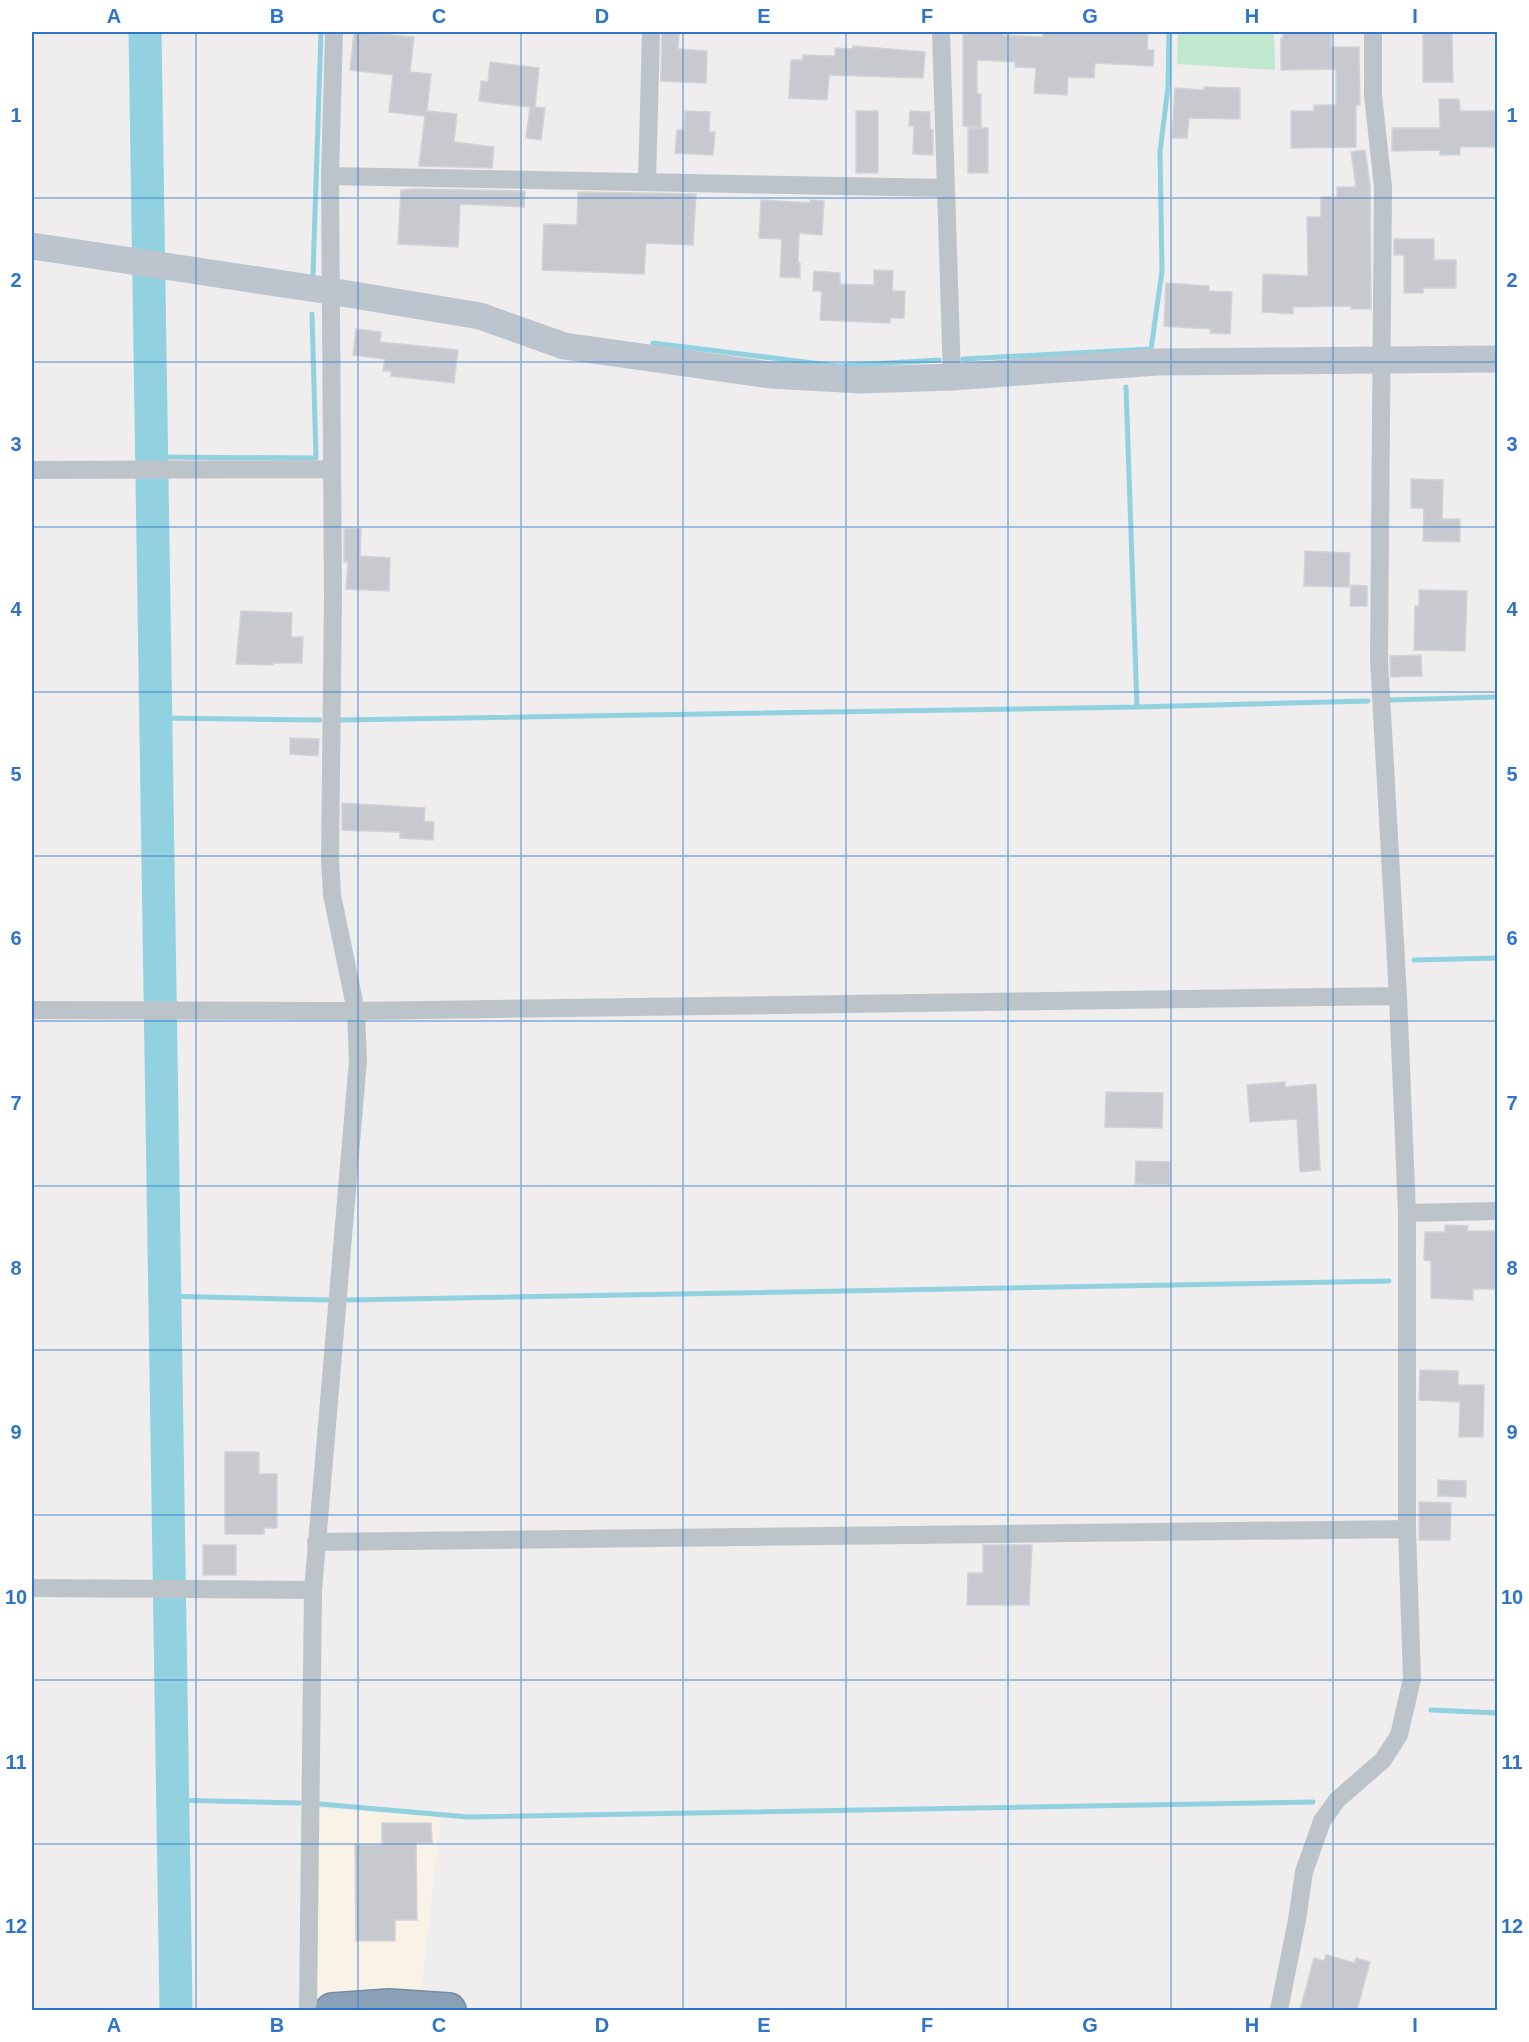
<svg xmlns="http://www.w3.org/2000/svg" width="1529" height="2042" viewBox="0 0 1529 2042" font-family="Arial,sans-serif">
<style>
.commercial{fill:#f9f3e7}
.green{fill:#bfe8ce}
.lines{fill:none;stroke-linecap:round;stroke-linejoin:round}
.stream{stroke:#91d1e0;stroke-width:5}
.river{stroke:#91d1e0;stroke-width:33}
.building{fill:#c7c9cf;stroke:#d1d3d7;stroke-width:1.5}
.highway-casing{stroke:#758ba1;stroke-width:36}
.street{stroke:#bcc4ca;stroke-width:18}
.secondary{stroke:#bcc5ce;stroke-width:27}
.highway{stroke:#8aa0b6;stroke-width:33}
.grid{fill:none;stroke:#2e74c7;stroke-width:1.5;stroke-opacity:0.55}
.neatline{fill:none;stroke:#2e74c7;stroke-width:2}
.grid-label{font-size:20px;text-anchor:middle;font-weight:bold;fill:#2e74c7}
</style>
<rect width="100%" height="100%" fill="#efeded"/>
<!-- commercial -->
<path class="commercial" d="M318,1808L441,1817L421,1992L382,1988L316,1996Z"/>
<!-- green -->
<path class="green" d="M1178,32H1274L1275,70L1177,64Z"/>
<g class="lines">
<!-- stream -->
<path class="stream" d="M313,274L321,32
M653,343L837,366L939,360
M963,359L1151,349L1162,271L1160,152L1168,87L1169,32
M1126,387L1137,707
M152,457L316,458L312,314
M1390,700L1498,697
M155,718L320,720
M340,720L1137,707L1368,701
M1414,960L1498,958
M164,1296L328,1300
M348,1300L1389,1281
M1431,1710L1498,1713
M172,1800L299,1803
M320,1804L468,1817L1313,1802"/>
<!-- river -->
<path class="river" d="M145,32L176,2010"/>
</g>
<!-- building -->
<path class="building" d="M354,32L414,37L410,72L431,74L427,111L457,114L454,142L494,147L492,168L419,166L425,116L389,112L393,75L350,70Z
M662,32L679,33L678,49L707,51L706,83L661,81Z
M963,32H1003V35L1043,37V32H1148L1147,50H1154L1153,66L1095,63L1094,78L1068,77L1067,95L1034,93L1036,68L1015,67V62L977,60V94H981V127L963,126Z
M1283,32H1331V47H1359L1360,105H1356V147L1291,148V111H1314V105H1336V69L1281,70V38H1283Z
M1423,32H1452L1453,82H1423Z
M853,46L925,52L923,78L829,75L827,100L789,98L791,60H803V55L835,56V48L853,49Z
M490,62L539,68L535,107L545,108L541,140L526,138L530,107L479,101L481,81L488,82Z
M1204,87L1240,88V119L1189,118L1187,138H1172L1175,88L1204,90Z
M1439,99H1459L1460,111H1497V147H1460V155H1440V150L1392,151V128H1440Z
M685,111L710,112L709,132H715L713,155L675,153L677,130H684Z
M856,111H878V173H856Z
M910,111L930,112V129L933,130V155L913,154L914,126H909Z
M968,128H988V173H968Z
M1365,150L1370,185L1371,309H1351V306L1293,307V314L1262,312L1263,274L1308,276L1307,217H1321V197H1337V187H1356L1351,152Z
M417,189L525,191L524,207L460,204L458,247L398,244L401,190Z
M578,192L696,194L693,245L646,243L644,274L542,270L544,224L577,225Z
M761,200L810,203V200L824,201L822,235L799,233L798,263H800V278L780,277L782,239L759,238Z
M1394,239H1434V260H1456V288H1423V293H1404V255H1394Z
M874,270L893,271L892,291H905L904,318H890V323L820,320L822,291H813L814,271L840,273V284L874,285Z
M1166,283L1209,286V291L1232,292L1230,334L1210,333L1211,329L1164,326Z
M356,329L381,332L380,342L458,350L454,383L391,376V371H383L385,359L353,355Z
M1411,479L1443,480L1442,519H1460V542L1423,541L1424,508H1411Z
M344,528L361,529L360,556L390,558L389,591L346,589L348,562H344Z
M1305,551L1350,553L1349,587L1304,586Z
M1351,585L1367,586V606H1350Z
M1419,590L1467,591L1465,651L1414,650L1415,606H1419Z
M241,611L292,613L291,637H303L302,663H273V665L236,664Z
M1421,655L1422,676L1391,677L1390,656Z
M290,738L319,739L318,756L290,754Z
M342,803L425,808L424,821L434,822L433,840L400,838V832L342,830Z
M1285,1082V1087L1316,1084L1320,1170L1300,1172L1297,1119L1250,1122L1247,1085Z
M1106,1092L1163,1093L1162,1128L1105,1127Z
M1136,1161L1170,1162V1185L1135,1184Z
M1445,1225L1468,1226L1467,1231H1497V1289H1473V1300L1431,1298V1261L1424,1260L1425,1232H1445Z
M1420,1370L1458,1371V1385H1484L1483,1437H1459L1460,1402L1419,1400Z
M225,1452H259V1474H277V1528H264V1534H225Z
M1438,1480L1466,1481V1497L1438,1496Z
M1419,1502L1451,1503L1450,1540H1419Z
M203,1545H236V1575H203Z
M983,1545H1032L1029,1605H967L968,1573H983Z
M382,1823H431L432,1843H416L417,1920H395V1941H356L355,1845H382Z
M1326,1955L1355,1963L1356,1958L1370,1962L1357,2010H1300L1314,1958L1324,1961Z"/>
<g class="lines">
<!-- highway casing -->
<g class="highway-casing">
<path id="highway" d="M332,2010L389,2006L449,2010"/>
</g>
<!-- street -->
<path class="street" d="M941,32L952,377
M330,176L945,188
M647,182L651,32
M32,470L331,469
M32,1010L356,1011L1398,996
M1407,1213L1498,1211
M316,1542L1407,1529
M32,1588L313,1590
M308,2010L313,1590L358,1060L356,1011L332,895L330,860L333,596L330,176L334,32
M1279,2010L1297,1920L1304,1872L1322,1821L1337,1800L1383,1760L1399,1735L1412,1679L1407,1529V1213L1398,996L1379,660L1383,187L1373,95V32"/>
<!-- secondary -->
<path class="secondary" d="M32,246L330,291L480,316L564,346L770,375L861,380L952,377L1157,362L1498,359"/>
<!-- highway -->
<use href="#highway" class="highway"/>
</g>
<!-- grid -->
<path class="grid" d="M196,32V2010M358,32V2010M521,32V2010M683,32V2010M846,32V2010M1008,32V2010M1171,32V2010M1333,32V2010M32,198H1498M32,362H1498M32,527H1498M32,692H1498M32,856H1498M32,1021H1498M32,1186H1498M32,1350H1498M32,1515H1498M32,1680H1498M32,1844H1498"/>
<!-- border -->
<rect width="1529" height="2042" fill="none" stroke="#ffffff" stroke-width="66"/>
<rect x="33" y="33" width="1463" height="1976" class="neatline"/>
<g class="grid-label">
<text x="114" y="23">A</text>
<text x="277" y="23">B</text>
<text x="439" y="23">C</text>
<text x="602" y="23">D</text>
<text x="764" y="23">E</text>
<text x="927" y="23">F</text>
<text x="1090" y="23">G</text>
<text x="1252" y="23">H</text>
<text x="1415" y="23">I</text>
<text x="16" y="122">1</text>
<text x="1512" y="122">1</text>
<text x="16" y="287">2</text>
<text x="1512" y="287">2</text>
<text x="16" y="451">3</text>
<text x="1512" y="451">3</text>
<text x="16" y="616">4</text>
<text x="1512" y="616">4</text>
<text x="16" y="781">5</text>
<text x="1512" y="781">5</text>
<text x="16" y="945">6</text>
<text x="1512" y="945">6</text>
<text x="16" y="1110">7</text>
<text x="1512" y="1110">7</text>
<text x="16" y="1275">8</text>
<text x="1512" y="1275">8</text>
<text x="16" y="1439">9</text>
<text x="1512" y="1439">9</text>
<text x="16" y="1604">10</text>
<text x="1512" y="1604">10</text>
<text x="16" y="1769">11</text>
<text x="1512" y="1769">11</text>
<text x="16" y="1933">12</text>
<text x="1512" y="1933">12</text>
<text x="114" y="2032">A</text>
<text x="277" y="2032">B</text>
<text x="439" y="2032">C</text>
<text x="602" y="2032">D</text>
<text x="764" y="2032">E</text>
<text x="927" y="2032">F</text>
<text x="1090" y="2032">G</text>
<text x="1252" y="2032">H</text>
<text x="1415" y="2032">I</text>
</g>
</svg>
